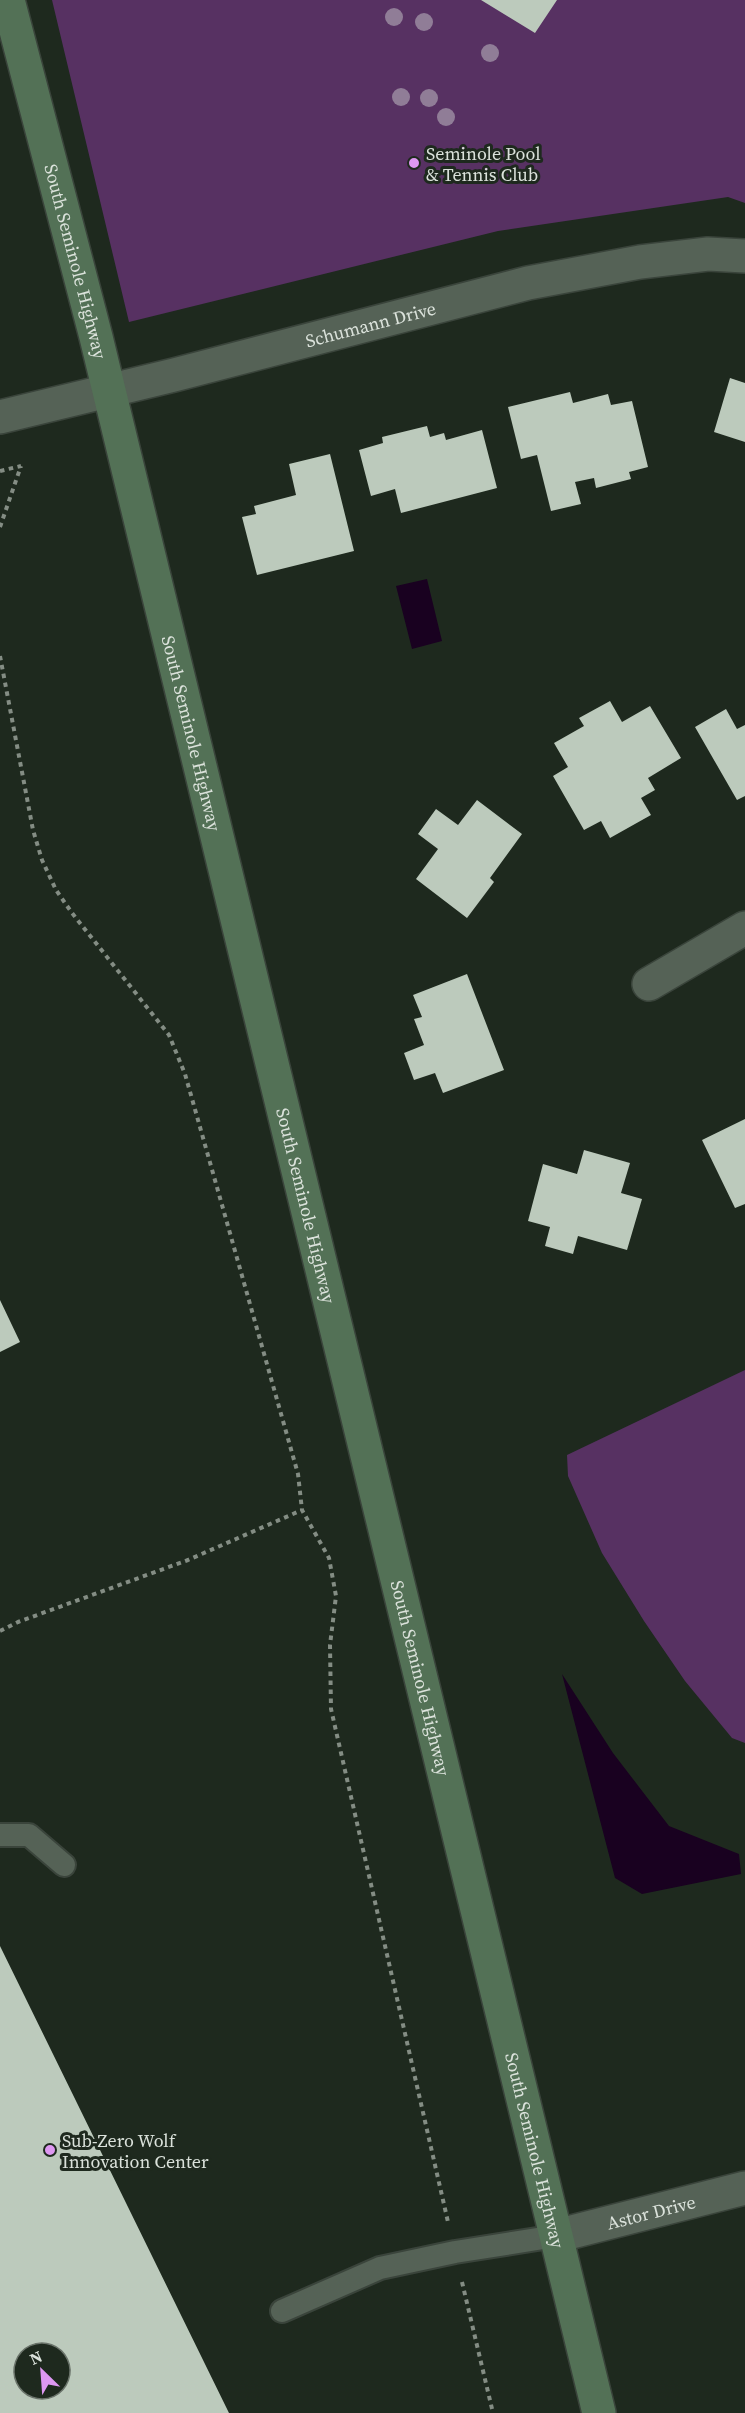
<svg xmlns="http://www.w3.org/2000/svg" width="745" height="2413" viewBox="0 0 745 2413" font-family="'Source Serif 4',serif">
<style>
.green{fill:#573162}
.water{fill:#190120}
.building{fill:#bccabc;fill-rule:evenodd}
.lines{fill:none;stroke-linecap:round;stroke-linejoin:round}
.lane-casing{stroke:#3a443b;stroke-width:26}
.street-casing{stroke:#3a443b;stroke-width:36}
.secondary-casing{stroke:#3a443b;stroke-width:36}
.path{stroke:#848d84;stroke-width:4;stroke-dasharray:4.5 4.5;stroke-linecap:butt}
.lane{stroke:#556256;stroke-width:22}
.street{stroke:#556256;stroke-width:33}
.secondary{stroke:#537156;stroke-width:33}
.tree{fill:#907d97}
.poi-dot{fill:#de98f2;stroke:#1e291e;stroke-width:2}
.labels{text-anchor:middle;dominant-baseline:central;stroke-width:6;stroke-linejoin:round;paint-order:stroke}
.poi-label{font-size:18px;fill:#dbe2db;stroke:#1e291e;text-anchor:start}
.street-label{font-size:18px;fill:#dbe2db;stroke:#1e291e}
</style>
<rect width="100%" height="100%" fill="#1e291e"/>
<!-- green -->
<path class="green" d="M52,0H745V203L728,197L498,231L129,322Z
M745,1370V1743L732,1738L685,1681L644,1621L602,1553L568,1476L567,1455Z"/>
<!-- water -->
<path class="water" d="M427,579L442,641L412,649L396,586Z
M562,1674L613,1753L669,1826L739,1854L741,1874L642,1894L615,1878Z"/>
<!-- building -->
<path class="building" d="M481,0H557L535,33Z
M730,378L745,383V442L714,432Z
M570,392L573,403L608,394L611,405L632,401L648,467L629,472L631,479L596,488L594,478L575,482L581,504L551,511L537,455L521,459L508,407Z
M427,426L430,437L444,433L446,440L482,430L497,488L401,513L395,489L371,496L359,450L383,443L382,437Z
M330,454L354,551L257,575L242,517L256,514L254,506L296,495L289,464Z
M610,701L622,722L650,706L681,758L648,778L655,790L641,798L651,815L610,838L601,821L584,830L553,776L568,767L554,743L584,726L579,718Z
M726,709L737,729L745,725V796L737,800L695,727Z
M477,800L522,834L490,878L494,882L467,918L416,879L438,849L418,834L436,809L458,825Z
M467,974L504,1070L443,1093L435,1073L414,1080L404,1053L424,1045L414,1019L422,1017L413,995Z
M745,1119V1204L735,1208L702,1140Z
M584,1150L630,1163L621,1193L642,1199L627,1250L578,1236L573,1254L545,1246L550,1227L528,1221L543,1164L577,1174Z
M0,1300L20,1342L0,1352Z
M0,1946L229,2413H0ZM24,2353H60V2389H24Z"/>
<g class="lines">
<!-- lane casing -->
<g class="lane-casing">
<path id="lane" d="M0,1835H29L64,1865
M282,2311L380,2268L455,2252L556,2236"/>
</g>
<!-- street casing -->
<g class="street-casing">
<g id="street">
<path id="s1" d="M0,417L174,375L528,283L640,262L708,254L745,256"/>
<path d="M649,984L745,928"/>
<path id="s2" d="M556,2236L745,2188"/>
</g>
</g>
<!-- secondary casing -->
<g class="secondary-casing">
<g id="secondary">
<path id="s3" d="M8,0L96,337L599,2413"/>
</g>
</g>
<!-- path -->
<path class="path" d="M0,471L21,466
M0,527L21,466
M0,656L33,830L42,860L56,890L72,913L169,1035L185,1074L298,1474L302,1510L329,1558L336,1596L330,1645L331,1709L448,2222
M0,1631L18,1622L188,1560L302,1510
M462,2282L493,2413"/>
<!-- lane -->
<use href="#lane" class="lane"/>
<!-- street -->
<use href="#street" class="street"/>
<!-- secondary -->
<use href="#secondary" class="secondary"/>
</g>
<!-- trees -->
<g class="tree">
<circle cx="394" cy="17" r="9"/>
<circle cx="424" cy="22" r="9"/>
<circle cx="490" cy="53" r="9"/>
<circle cx="401" cy="97" r="9"/>
<circle cx="429" cy="98" r="9"/>
<circle cx="446" cy="117" r="9"/>
</g>
<!-- markers -->
<g class="poi-dot">
<circle cx="414" cy="163" r="6"/>
<circle cx="50" cy="2150" r="6"/>
</g>
<g class="labels">
<!-- poi labels -->
<g class="poi-label">
<text x="426" y="153">Seminole Pool<tspan x="426" dy="21">&amp; Tennis Club</tspan></text>
<text x="62" y="2140">Sub-Zero Wolf<tspan x="62" dy="21">Innovation Center</tspan></text>
</g>
<!-- street labels -->
<g class="street-label">
<text stroke="none"><textPath href="#s3" startOffset="270">South Seminole Highway</textPath></text>
<text stroke="none"><textPath href="#s1" startOffset="382">Schumann Drive</textPath></text>
<text stroke="none"><textPath href="#s3" startOffset="756">South Seminole Highway</textPath></text>
<text stroke="none"><textPath href="#s3" startOffset="1242">South Seminole Highway</textPath></text>
<text stroke="none"><textPath href="#s3" startOffset="1728">South Seminole Highway</textPath></text>
<text stroke="none"><textPath href="#s3" startOffset="2214">South Seminole Highway</textPath></text>
<text stroke="none"><textPath href="#s2" startOffset="98">Astor Drive</textPath></text>
</g>
</g>
<!-- north arrow -->
<g transform="translate(42 2371) rotate(335)"><circle r="28" fill="#1e291e" stroke="#6a736a" stroke-width="1.5"/>
<path d="M0-4.5L10 22L0 15L-10 22Z" fill="#de98f2"/>
<text y="-9" font-size="16" font-weight="bold" text-anchor="middle" fill="#dbe2db">N</text>
</g>
</svg>
